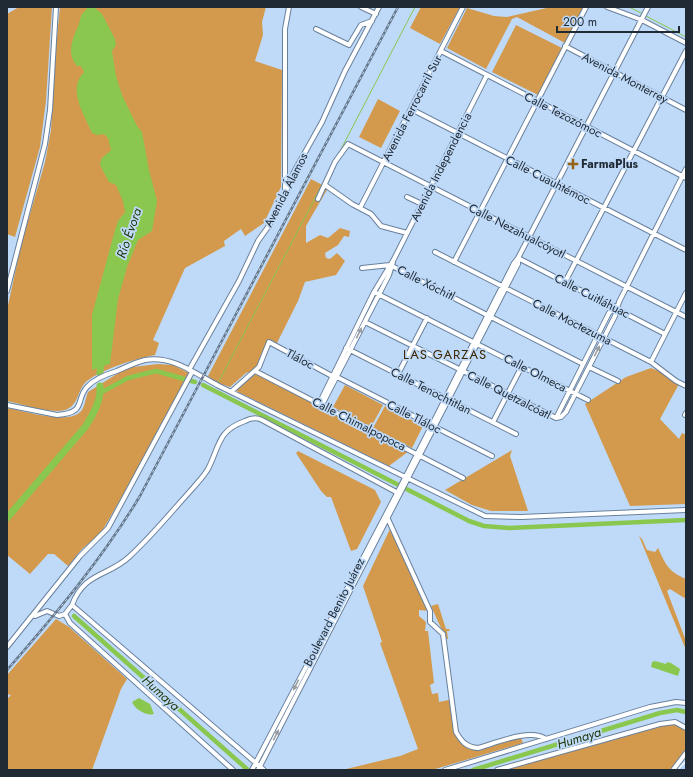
<svg xmlns="http://www.w3.org/2000/svg" width="693" height="777" viewBox="0 0 693 777" font-family="Jost,sans-serif">
<style>
.green{fill:#d39a4d}
.water{fill:#8ac74f}
.lines{fill:none;stroke-linecap:round;stroke-linejoin:round}
.stream{stroke:#8ac74f;stroke-width:1}
.canal{stroke:#8ac74f;stroke-width:4.5}
.river{stroke:#8ac74f;stroke-width:7}
.minor-casing{stroke:#69819d;stroke-width:6}
.major-casing{stroke:#fff;stroke-width:8}
.minor{stroke:#fff;stroke-width:4}
.major{stroke:#b1d5fd;stroke-width:5.5}
.rail-casing{stroke:#647689;stroke-width:2.5}
.rail{stroke:#bfdaf8;stroke-width:1;stroke-dasharray:3;stroke-linecap:butt}
.oneway{fill:#9b9fa4}
.poi-dot{fill:#966316;stroke:#bfdaf8;stroke-width:1.5}
.labels{text-anchor:middle;dominant-baseline:central;stroke-width:3.5;stroke-linejoin:round;paint-order:stroke}
.street-label{font-size:12px;fill:#202a35;stroke:#bfdaf8}
.poi-label{font-size:12px;font-weight:bold;fill:#202a35;stroke:#bfdaf8;text-anchor:start}
.water-label{font-size:13px;font-style:italic;fill:#1c3302;stroke:#bfdaf8}
.neighbourhood-label{font-size:13px;letter-spacing:1px;fill:#3d2501;stroke:#bfdaf8}
</style>
<rect width="100%" height="100%" fill="#bfdaf8"/>
<!-- green -->
<path class="green" d="M19,7H52L46,101L40,147L15,237L7,234V14Z
M60,7H266L262,22L263,35L255,61L282,70L281,187L264,223L245,236L241,229L224,241L225,246L185,268L153,340L159,343L155,355C138,358 95,371 84,384C77,393 78,406 65,410C50,414 22,404 7,401V310L21,245L45,162L51,130L54,65Z
M421,7H460L440,44L410,28Z
M551,7H586L565,43L517,17L512,19L486,69L447,48L467,8L494,16L507,17Z
M516,25L562,48L538,95L492,72Z
M378,99L400,111L381,148L359,137Z
M311,179L328,188L306,226V243L320,235L328,238L340,228L350,231L349,237L344,236L338,245L325,253L326,258L330,259L337,253L345,261L336,275L305,282L298,301L276,345L269,340L255,370L246,373L230,387L215,382L208,376Z
M158,364L173,365L189,373L159,432L101,533L82,549L68,566L54,554H48L30,574L7,555V408C24,411 71,426 82,410C85,405 86,397 88,392L120,372L133,367Z
M651,368L664,373L679,384L660,419L679,439L682,433L686,435V504L630,506L585,404L626,377Z
M256,374L409,451L389,466L234,390L247,378Z
M345,385L383,405L371,427L333,407Z
M385,406L423,426L412,448L373,428Z
M512,450L510,456L528,511H491L472,505L445,490Z
M298,451L375,490L381,502L357,549L351,551L331,497H327L321,491L296,453Z
M390,529H392L429,611L419,610V616L426,622L425,631H428L434,683L430,685L432,694L438,693L439,702L453,699L457,730L468,747L521,738L523,743L432,770H342L400,756L418,749L380,643L382,642L363,586Z
M639,536L642,539L647,550L655,552L658,548C666,565 668,571 686,579V599L670,589L667,591L686,641V650Z
M438,604L446,629H449L450,631H447L448,639H446L431,606Z
M56,619L69,627L127,679L121,689L92,770H7V699L11,695L7,694V675Z
M658,722H675L686,728V755L673,770H499Z"/>
<!-- water -->
<path class="water" d="M88,7H94L102,14L115,39L116,45L112,51L116,76L122,95L137,126L142,132L149,170L157,201L152,231L138,240L127,267L118,299L110,364L92,370V315L115,230L118,221L125,212L123,201L116,185L109,182L100,165L101,159L111,150L108,138L104,134L97,135L92,133C84,114 67,90 84,72L81,66H77C65,53 74,36 79,24C80,21 80,17 82,14C84,12 86,10 88,7Z
M655,661L666,664L667,662L671,663L680,669L678,676L651,667L652,662Z
M139,698L150,704L154,714C147,716 135,710 132,702Z"/>
<g class="lines">
<!-- stream -->
<path class="stream" d="M492,7H503
M629,7L643,14
M646,16L686,37
M338,155L415,7
M218,383L324,181"/>
<!-- canal -->
<path class="canal" d="M203,385L469,521L484,526L509,528L686,520
M100,393L128,378L156,371L195,382
M74,616L248,770
M473,770L660,713L677,710L686,712"/>
<!-- river -->
<path class="river" d="M100,373L101,358
M7,518L86,426C93,414 101,401 100,386"/>
<!-- minor casing -->
<g class="minor-casing">
<path id="minor" d="M361,7L376,14
M607,7L642,20L686,43
M316,29L349,45L361,25L372,21
M565,46L686,110
M441,51L686,178
M411,109L686,250
M325,185L352,204L371,214L381,226L407,233
M285,191V29L289,7
M407,197L422,204
M318,199L335,162L348,144L686,317
M360,208L463,7
M435,252L651,362L676,381L686,386
M518,258L665,334
M454,262L586,7
M362,268L390,265L487,315
M565,282L686,51
M7,291L45,144L50,110L56,7
M374,292L588,400
M491,317L583,364
M365,322L459,369
M346,348L516,434
M651,362L686,293
M589,367L618,381
M189,370L239,281L258,241L268,227L285,194L294,172L322,122L345,71L379,7
M255,371L463,478
M463,371L556,418
M398,374L427,318
M337,377L492,456
M232,391L259,367L269,342L332,376
M319,404L374,292L394,259L487,75
M7,405L57,415C87,413 75,400 87,387C94,379 107,374 117,371C126,367 136,362 145,360C172,355 196,374 219,386L485,516L521,517L686,510
M322,405L389,275L393,262
M685,415L686,413
M556,418L561,417L566,412L615,316L619,302L686,169
M556,418L609,313L616,306
M493,422L522,366
M388,519L430,611V622L443,634L456,732C462,742 466,747 478,748C496,743 530,728 546,739
M72,605C84,572 109,576 129,557C152,536 172,511 193,488C198,482 204,476 208,469C220,446 217,431 245,421C251,418 256,417 262,420L398,493
M35,616L47,611L59,616L65,614
M7,647L80,556L108,528L192,372
M233,770L70,623L65,614L72,605L264,770
M252,770L405,478L514,263L518,258
M258,770L518,264V258L529,237L648,7
M445,770L650,707L676,702L686,703
M497,770L660,724L675,722L686,728
M673,770L686,753"/>
</g>
<!-- major casing -->
<g class="major-casing">
<path id="major" d="M682,770L686,766"/>
</g>
<!-- minor -->
<use href="#minor" class="minor"/>
<!-- major -->
<use href="#major" class="major"/>
<!-- rail casing -->
<g class="rail-casing">
<path id="rail" d="M7,670C55,615 102,559 140,496L398,7"/>
</g>
<!-- rail -->
<use href="#rail" class="rail"/>
</g>
<!-- one-way arrows -->
<defs><path id="oneway-solid" d="M-6-.8H1V-3.2L6.5 0L1 3.2V.8H-6Z"/></defs>
<g class="oneway">
<use href="#oneway-solid" transform="translate(359 333) rotate(-63)"/>
<use href="#oneway-solid" transform="translate(597 351) rotate(-63)"/>
<use href="#oneway-solid" transform="translate(296 685) rotate(117)"/>
<use href="#oneway-solid" transform="translate(276 735) rotate(-63)"/>
</g>
<!-- markers -->
<path class="poi-dot" d="M571 158h4v4h4v4h-4v4h-4v-4h-4v-4h4z"/>
<g class="labels">
<!-- street labels -->
<g class="street-label">
<text transform="translate(625 78) rotate(28)">Avenida Monterrey</text>
<text transform="translate(412 108) rotate(-63)">Avenida Ferrocarril Sur</text>
<text transform="translate(563 115) rotate(27)">Calle Tezozómoc</text>
<text transform="translate(441 167) rotate(-63)">Avenida Independencia</text>
<text transform="translate(548 180) rotate(27)">Calle Cuauhtémoc</text>
<text transform="translate(286 190) rotate(-63)">Avenida Álamos</text>
<text transform="translate(517 231) rotate(27)">Calle Nezahualcóyotl</text>
<text transform="translate(426 283) rotate(27)">Calle Xóchitl</text>
<text transform="translate(592 296) rotate(27)">Calle Cuitláhuac</text>
<text transform="translate(572 322) rotate(27)">Calle Moctezuma</text>
<text transform="translate(300 359) rotate(28)">Tláloc</text>
<text transform="translate(535 373) rotate(27)">Calle Olmeca</text>
<text transform="translate(431 391) rotate(27)">Calle Tenochtitlan</text>
<text transform="translate(509 395) rotate(27)">Calle Quetzalcóatl</text>
<text transform="translate(414 417) rotate(27)">Calle Tláloc</text>
<text transform="translate(359 424) rotate(27)">Calle Chimalpopoca</text>
<text transform="translate(334 612) rotate(-63)">Boulevard Benito Juárez</text>
</g>
<!-- poi labels -->
<g class="poi-label">
<text x="581" y="164">FarmaPlus</text>
</g>
<!-- water labels -->
<g class="water-label">
<text transform="translate(129 233) rotate(-71)">Río Évora</text>
<text transform="translate(161 693) rotate(42)">Humaya</text>
<text transform="translate(579 738) rotate(-17)">Humaya</text>
</g>
<!-- neighbourhood labels -->
<g class="neighbourhood-label">
<text x="445" y="354">LAS GARZAS</text>
</g>
</g>
<!-- border -->
<rect width="693" height="777" fill="none" stroke="#202a35" stroke-width="16"/>
<!-- scale -->
<path d="M557 26v6h122v-6" fill="none" stroke="#202a35" stroke-width="2"/>
<text x="563" y="26" font-size="12" fill="#202a35" stroke="#bfdaf8" stroke-width="3" paint-order="stroke">200 m</text>
</svg>
